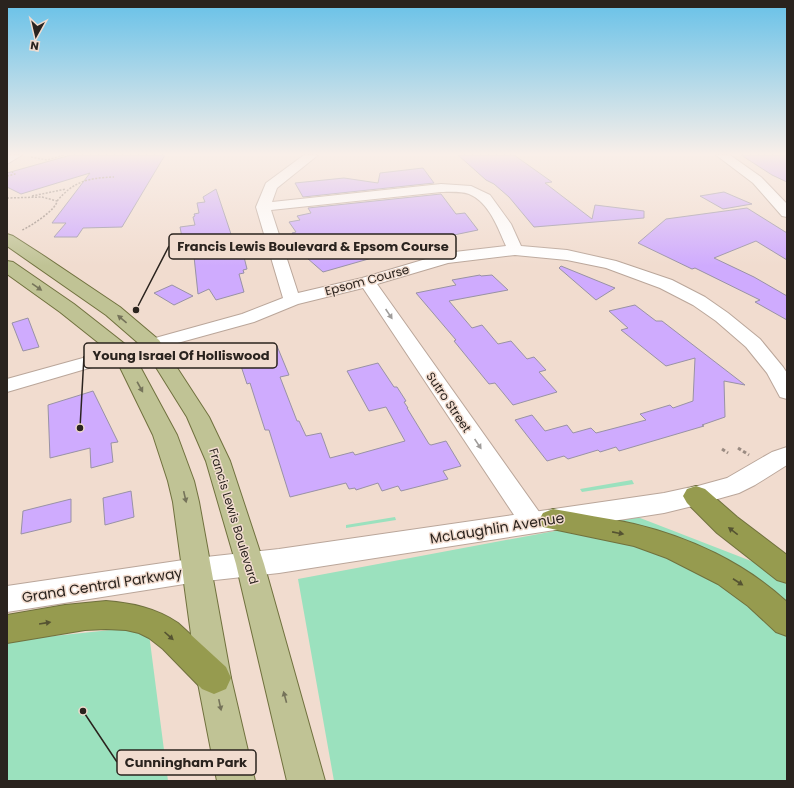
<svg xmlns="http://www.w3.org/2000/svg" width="794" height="788" viewBox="0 0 794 788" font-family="Poppins,sans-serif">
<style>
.green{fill:#9be1be}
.building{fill:#cfabfe;stroke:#9992a5}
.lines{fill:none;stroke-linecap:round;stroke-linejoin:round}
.minor-casing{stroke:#baa69a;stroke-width:2}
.tertiary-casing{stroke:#baa69a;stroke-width:2}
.primary-casing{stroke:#70713e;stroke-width:2}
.motorway-casing{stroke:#70713e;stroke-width:2}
.path-far1{stroke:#9a8b82;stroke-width:1.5;stroke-dasharray:2 1.5;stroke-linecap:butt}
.path{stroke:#9a8b82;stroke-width:3;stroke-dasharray:3.5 2.5;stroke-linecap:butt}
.minor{fill:#fff;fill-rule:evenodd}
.tertiary{fill:#fff;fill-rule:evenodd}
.primary{fill:#c0c395;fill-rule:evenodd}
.motorway{fill:#969b4f;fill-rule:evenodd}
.oneway{fill:#75735a}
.oneway2{fill:#9f9c9a}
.oneway3{fill:#555332}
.labels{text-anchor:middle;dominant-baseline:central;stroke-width:3;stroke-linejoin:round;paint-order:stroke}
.street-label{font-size:12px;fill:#2a231e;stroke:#f1dccf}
.near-street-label{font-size:14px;fill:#2a231e;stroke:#f1dccf}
.leader{fill:none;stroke:#2a231e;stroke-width:1.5}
.callout-dot{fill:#2a231e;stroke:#f1dccf;stroke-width:1.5}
.callout{fill:#f1dccf;stroke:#2a231e;stroke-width:1.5}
.callout-label{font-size:13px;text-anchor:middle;font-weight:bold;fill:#2a231e}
</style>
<rect width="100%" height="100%" fill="#f1dccf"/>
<!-- green -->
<path class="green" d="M632,480L634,484L582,492L580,489Z
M635,516L787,575V781H334L298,579Z
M395,517L396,520L346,528V525Z
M148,626L168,781H7V641Z"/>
<!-- building -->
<path class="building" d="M71,155H165L122,227L83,228L77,237H54L66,223H52L90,173L21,194L7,187V173Z
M458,155H514L552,182L545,183L592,219L595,205L644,211V218L534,227L509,197L494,184L486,180Z
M741,155H787V182L772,175Z
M423,168L434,183L303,197L295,183L344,178L378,183L380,173Z
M216,189L232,237H239L247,269L243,270L244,273L239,274L244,292L216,300L209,289L198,294L193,247L184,248L180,227L195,225L193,217L195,216L194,214L199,213L197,203L205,202L203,197Z
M724,192L752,204L723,209L700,196Z
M441,194L456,214L465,213L478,230L420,242L421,244L323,272L307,258L292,233L296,232L289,222L300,220L297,216L311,213L308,208Z
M747,208L787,233V260L756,241L714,258L754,277L787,296V320L755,302L760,300L695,268L692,269L638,243L666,219Z
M561,266L615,288L596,300L559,268Z
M480,275L481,276L492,275L508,290L449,301L472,328L482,325L498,344L511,341L527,359L534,357L546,370L539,372L557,392L513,405L495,383L489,384L454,341L456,340L416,293L456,285L452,280Z
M172,285L193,296L174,305L154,293Z
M635,305L656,321H662L745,385L724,381L725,417L702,425L704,426L619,451L616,447L600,452L598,450L568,459L564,456L547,461L515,420L532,415L545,431L567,425L573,433L591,428L596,433L646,420L640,414L670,405L673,408L693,401L695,358L666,366L621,330L628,328L609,311Z
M28,318L39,347L23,351L12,323Z
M277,346L289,375L280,377L297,421H299L306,436L321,433L330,458L353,452L355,455L405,441L386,407L369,411L347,371L378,363L394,387H397L406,401L404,402L408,408H407L429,444L431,445L446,441L461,466L443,471L448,479L401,491L398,486L382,491L378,483L356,490L355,488L349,489L346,483L290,497L269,430H265L250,383L247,384L237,354Z
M93,391L118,442L111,443L113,462L91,468L90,448L50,458L48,405Z
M131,491L134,517L105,525L103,498Z
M71,499V522L21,534L23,511Z"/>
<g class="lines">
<!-- minor casing -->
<g class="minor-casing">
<path id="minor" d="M7,155H22L7,164Z
M304,155H318L277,188L272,202L441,184L471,186L490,195L511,224L521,246L567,250L616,261L672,280L705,297L728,313L760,339L783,367L787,373V399L780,397L767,373L746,347L716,321L693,305L660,288L606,268L567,260L515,255L448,263L377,284L542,516L546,523L542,530L533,533L524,530L363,288L298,304L254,322L130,356L7,392V379L242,314L283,298L256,207L266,183ZM441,192C449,192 461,191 469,194C489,202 498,228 506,246L446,253L362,278L298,293L271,210Z
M716,155H730L761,177L787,204V217L782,216L753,183Z
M787,447V465L755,485L739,493L696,505L687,503L684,496L687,489L727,478L772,452Z"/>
</g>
<!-- tertiary casing -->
<g class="tertiary-casing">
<path id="tertiary" d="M696,486L705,489L709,496L705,503L664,513L279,573L197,582L7,612V586L197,558L279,549L664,493Z"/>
</g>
<!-- primary casing -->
<g class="primary-casing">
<path id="primary" d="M7,234L13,236L41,254L120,307L159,340L209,417L230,461L264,564L325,781H287L236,564L206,461L187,417L144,348L106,315L7,246Z
M7,261L13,262L74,304L130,348L177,435L194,481L199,502L231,678L255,781H217L197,678L173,502L168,481L153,435L114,355L60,312L7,274Z"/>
</g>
<!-- motorway casing -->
<g class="motorway-casing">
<path id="motorway" d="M696,486L705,489L737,517L787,555V583L777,580L717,533L687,503L683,496L687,489Z
M553,509C580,514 607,518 634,524C689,537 745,563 787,602V636L776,632L748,606L718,584L667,558L634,546L543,527L539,520L543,513Z
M106,601C132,603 156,608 178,623L226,667L231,678L226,689L214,694L202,689L163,649L149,638L139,633L126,630L106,629L85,630L7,643V615L65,605Z"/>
</g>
<!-- path-far1 -->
<path class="path-far1" d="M31,157L47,160L64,155
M7,176L15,174L12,172
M32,196L66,189
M7,198L42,197L57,201C57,209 30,227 22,230
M57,201C74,181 88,178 114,177"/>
<!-- path -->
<path class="path" d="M738,448L749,455
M722,449L728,453"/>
<!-- minor -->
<use href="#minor" class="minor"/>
<!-- tertiary -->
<use href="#tertiary" class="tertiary"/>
<!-- primary -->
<use href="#primary" class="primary"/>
<!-- motorway -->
<use href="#motorway" class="motorway"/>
</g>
<!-- one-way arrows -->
<defs><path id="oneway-solid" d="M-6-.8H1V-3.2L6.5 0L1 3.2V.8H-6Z"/></defs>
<g class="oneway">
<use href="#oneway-solid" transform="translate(37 287) rotate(35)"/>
<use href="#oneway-solid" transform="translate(122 319) rotate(-140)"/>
<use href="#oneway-solid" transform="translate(140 387) rotate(61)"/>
<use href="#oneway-solid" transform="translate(185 497) rotate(77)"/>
<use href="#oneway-solid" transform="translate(285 697) rotate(-105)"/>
<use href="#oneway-solid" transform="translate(220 705) rotate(78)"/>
</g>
<g class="oneway2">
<use href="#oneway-solid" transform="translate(389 314) rotate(56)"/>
<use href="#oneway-solid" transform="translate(478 444) rotate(56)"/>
</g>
<g class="oneway3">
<use href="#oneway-solid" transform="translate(733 531) rotate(-142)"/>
<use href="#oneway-solid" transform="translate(618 533) rotate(11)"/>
<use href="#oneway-solid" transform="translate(738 582) rotate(33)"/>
<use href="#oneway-solid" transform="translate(45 623) rotate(-9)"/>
<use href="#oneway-solid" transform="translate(169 636) rotate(42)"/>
</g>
<!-- sky -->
<linearGradient id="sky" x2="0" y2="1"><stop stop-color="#67c1e8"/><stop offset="0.58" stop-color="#f9efe9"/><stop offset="1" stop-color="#f9efe9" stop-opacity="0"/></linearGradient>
<rect width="794" height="266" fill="url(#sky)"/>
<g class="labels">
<!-- street labels -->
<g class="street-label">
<text transform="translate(367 280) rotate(-15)">Epsom Course</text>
<text transform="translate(449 402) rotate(56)">Sutro Street</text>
<text transform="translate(234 516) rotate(73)">Francis Lewis Boulevard</text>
</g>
<!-- near-street labels -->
<g class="near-street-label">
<text transform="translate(497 528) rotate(-9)">McLaughlin Avenue</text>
<text transform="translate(102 585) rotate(-9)">Grand Central Parkway</text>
</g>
</g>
<!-- callouts -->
<path class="leader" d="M136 310L169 246M80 428L84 356M83 711L117 762"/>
<g class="callout-dot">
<circle cx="136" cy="310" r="4"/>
<circle cx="80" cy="428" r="4"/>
<circle cx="83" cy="711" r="4"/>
</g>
<g class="callout">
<rect x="169" y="234" width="287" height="25" rx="4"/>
<rect x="84" y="343" width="193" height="25" rx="4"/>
<rect x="117" y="750" width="139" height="25" rx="4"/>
</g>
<g class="callout-label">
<text x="313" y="251">Francis Lewis Boulevard &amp; Epsom Course</text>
<text x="181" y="360">Young Israel Of Holliswood</text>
<text x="186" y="767">Cunningham Park</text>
</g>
<!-- border -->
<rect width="794" height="788" fill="none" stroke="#2a231e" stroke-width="16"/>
<!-- north arrow -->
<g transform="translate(36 36) rotate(188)" stroke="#f1dccf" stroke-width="3" paint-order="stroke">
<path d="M0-3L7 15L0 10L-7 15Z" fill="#2a231e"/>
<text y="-6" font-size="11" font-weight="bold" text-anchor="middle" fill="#2a231e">N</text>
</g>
</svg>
